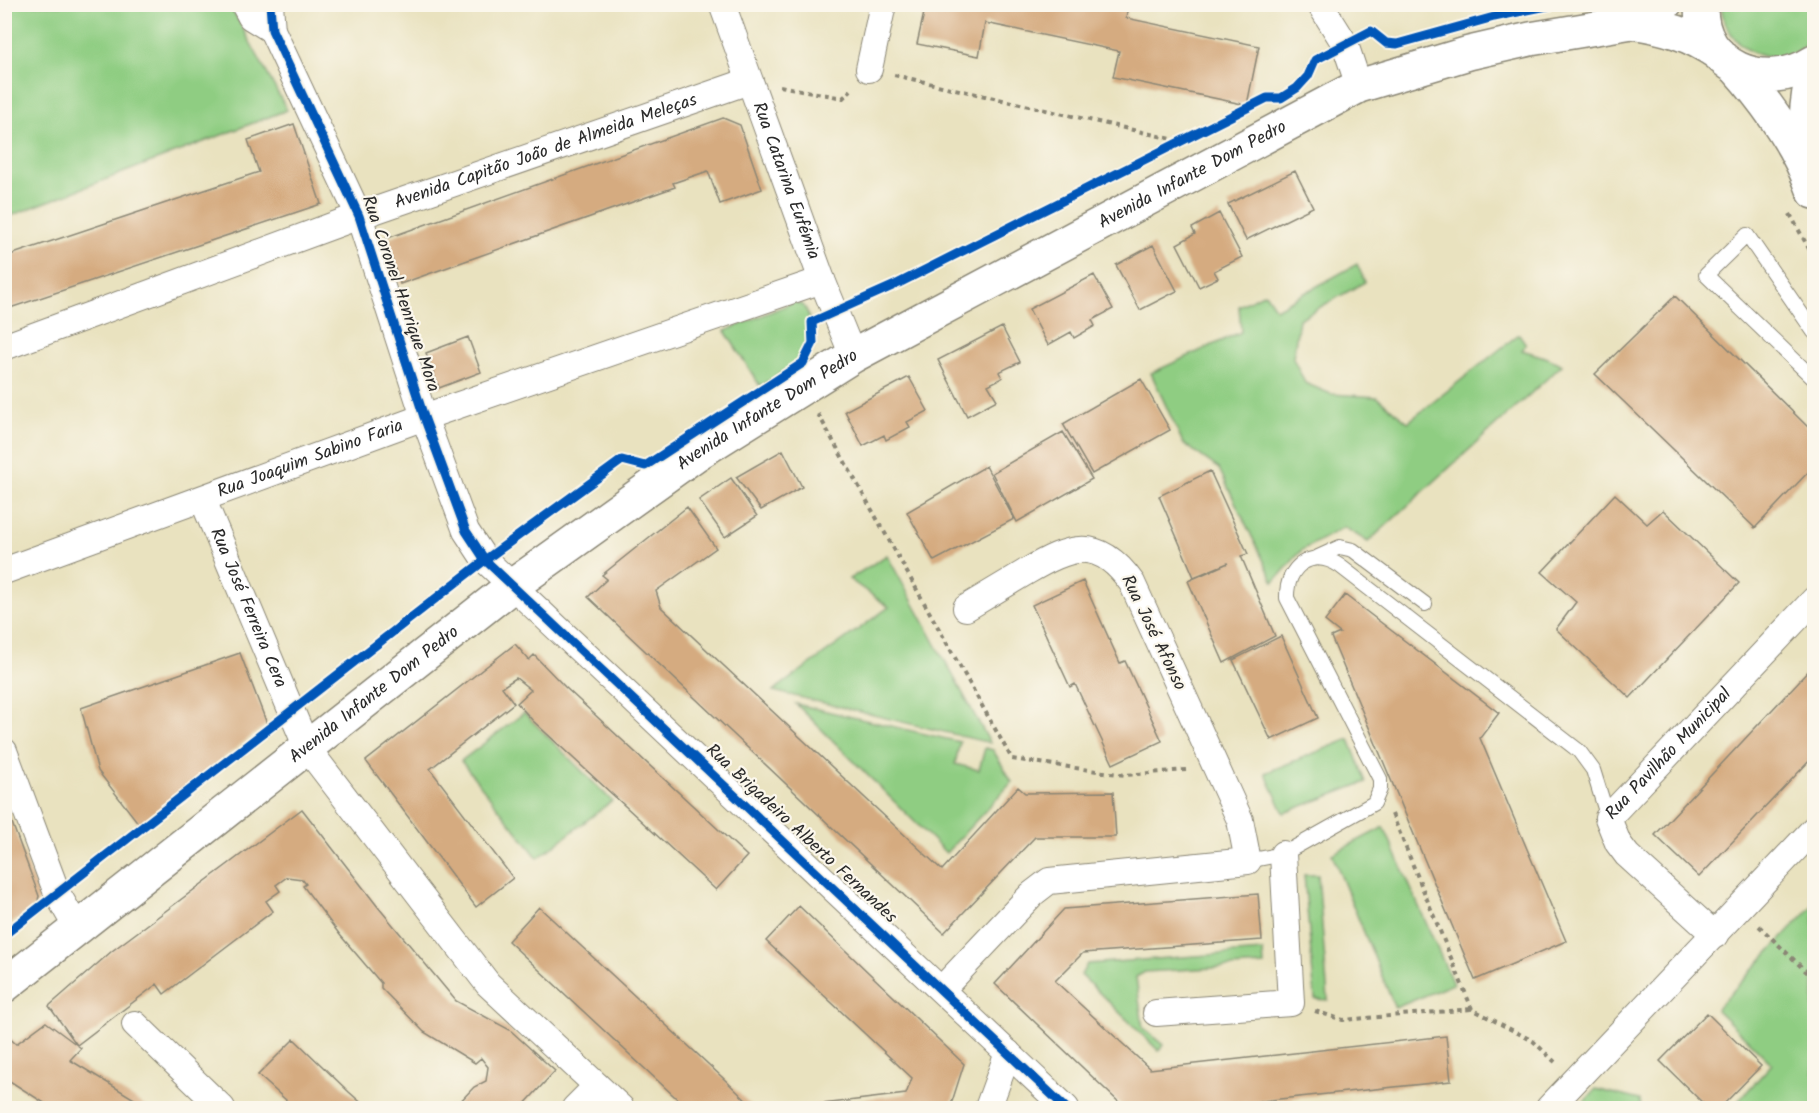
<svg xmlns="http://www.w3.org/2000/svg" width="1819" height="1113" viewBox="0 0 1819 1113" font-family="Kalam,sans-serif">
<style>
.green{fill:#8fcd82;stroke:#5d7c56;stroke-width:1.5}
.building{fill:#d5ab80}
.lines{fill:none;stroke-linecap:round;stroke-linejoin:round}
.service-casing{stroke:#8a8675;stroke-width:16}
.minor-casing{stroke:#8a8675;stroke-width:28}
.secondary-casing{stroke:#8a8675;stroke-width:36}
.path{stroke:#8a8675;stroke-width:4;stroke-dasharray:4.5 4.5;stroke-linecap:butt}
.service{stroke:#fff;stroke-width:14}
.minor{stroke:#fff;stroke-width:26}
.secondary{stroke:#fff;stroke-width:33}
.cycleway-casing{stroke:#fbf7ec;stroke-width:13}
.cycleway{stroke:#0057b8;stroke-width:9}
.labels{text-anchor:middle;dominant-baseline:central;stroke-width:4.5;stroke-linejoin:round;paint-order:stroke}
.street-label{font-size:18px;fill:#2b2b2b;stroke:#fbf7ec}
</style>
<rect width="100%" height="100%" fill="#fbf7ec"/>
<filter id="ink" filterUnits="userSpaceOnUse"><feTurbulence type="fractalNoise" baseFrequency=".0167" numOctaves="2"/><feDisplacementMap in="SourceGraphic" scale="12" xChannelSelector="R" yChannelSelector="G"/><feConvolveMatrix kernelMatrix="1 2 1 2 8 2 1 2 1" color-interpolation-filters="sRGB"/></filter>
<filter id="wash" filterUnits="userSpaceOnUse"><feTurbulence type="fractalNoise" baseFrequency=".008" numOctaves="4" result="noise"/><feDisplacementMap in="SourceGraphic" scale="24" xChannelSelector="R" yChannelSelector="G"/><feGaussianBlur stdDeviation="1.35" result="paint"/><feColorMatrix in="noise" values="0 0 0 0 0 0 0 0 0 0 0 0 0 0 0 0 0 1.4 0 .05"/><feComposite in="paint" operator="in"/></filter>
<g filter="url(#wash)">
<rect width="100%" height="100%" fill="#e9e2bf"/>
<!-- green -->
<path class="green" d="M4,5H230L287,110L5,218Z
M1721,5H1814V33C1788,79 1725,55 1721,5Z
M1357,264L1365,282L1299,319L1293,358L1305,383L1331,394L1377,397L1408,422L1519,334L1526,344L1522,350L1548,358L1562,365L1368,542L1344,527L1302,550L1274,582L1219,469L1183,443L1151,373L1241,332L1239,306L1265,293L1276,309Z
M794,302L803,305C809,312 810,319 810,328C812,361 784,371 760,386L725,331Z
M887,555L990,743L773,691L889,607L849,579Z
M796,704L960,742L955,764L979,770L985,748L993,750L1012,782L946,853Z
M524,713L612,801L538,858L461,761Z
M1349,739L1366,782L1284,813L1265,773Z
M1384,827L1453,984L1395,1008L1332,854Z
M1304,875H1318L1328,1000L1315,999Z
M1814,904V1108H1732L1772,1064L1716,1009Z
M1263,951L1264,965L1145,972L1136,977L1143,1028L1163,1045L1159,1051L1081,975L1087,964Z
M1596,1089L1640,1100L1641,1108H1578Z"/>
<g id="blocks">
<!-- building -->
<path class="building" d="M926,4H1128L1126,18L1259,46L1247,105L1113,77L1119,51L985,23L979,56L917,44Z
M723,118L740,125L762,189L720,204L708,171L673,183L675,187L400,284L385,239Z
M294,124L321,204L4,310V257L259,172L248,140Z
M1295,171L1313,207L1246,240L1228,204Z
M1219,213L1242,257L1214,271L1218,278L1199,287L1177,244L1195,234L1192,228Z
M1153,245L1177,291L1140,310L1116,265Z
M1094,275L1113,309L1092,320L1095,326L1074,338L1071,332L1048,345L1029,309Z
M1675,296L1814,433V466L1755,528L1595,374Z
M1002,327L1020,362L999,372L1002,378L988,385L997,400L967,416L938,360Z
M468,337L481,372L439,388L426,353Z
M909,377L928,411L907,422L910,427L886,440L884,435L863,446L845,411Z
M1141,379L1170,430L1092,474L1063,424Z
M1063,432L1092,479L1017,522L992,473Z
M783,450L802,487L761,510L736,477Z
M986,466L1014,519L934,561L907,512Z
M1210,471L1248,554L1241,556L1275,636L1224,663L1188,581L1228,563L1194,577L1159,496Z
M731,478L757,516L725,537L699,500Z
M1615,494L1647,524L1663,510L1739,583L1630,698L1556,629L1576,602L1542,572Z
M687,507L716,548L656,591L661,607L942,870L1018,787L1025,793L1113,792L1116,837H1035L944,933L588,597L607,579L602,575Z
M1083,581L1120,663L1125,661L1162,741L1113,764L1075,684L1070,687L1032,605Z
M1345,595L1499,713L1480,738L1566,941L1475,980L1331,637L1340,633L1325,621Z
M1281,636L1318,718L1271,740L1233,660Z
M515,644L529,660L534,655L565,687L747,856L716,890L533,721L517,703L531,690L516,678L502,687L514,703L430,769L513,878L476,907L366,761Z
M240,653L267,724L139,824L98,771L81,708Z
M1814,665V756L1699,877L1655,835Z
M4,801L39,896L37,905L4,929Z
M302,809L378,907L456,1001L510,1030L555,1071L521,1108H454L474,1087L486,1081L488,1067L481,1058L475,1063L424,1032L381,988V983L340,935L303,886L306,884L302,879L287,877L276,885L280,891L266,901L273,911L164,994L157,984L77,1045L49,1006L112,951Z
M1258,894L1262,940L1083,953L1055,981L1150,1069L1446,1036L1451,1081L1195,1108H1125L995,984L1064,909Z
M799,906L964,1064L950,1108H789L906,1094L912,1078L766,941Z
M539,907L722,1077L754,1108H687L508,941Z
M1707,1013L1761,1066L1720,1108H1708L1660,1061Z
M46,1022L81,1048L70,1060L149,1108H52L5,1078V1034L16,1044Z
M294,1039L349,1092L367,1108H295L258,1075Z"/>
</g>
</g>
<g filter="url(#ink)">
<use href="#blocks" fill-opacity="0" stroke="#8a8675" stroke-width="1.5"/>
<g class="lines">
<!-- service casing -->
<g class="service-casing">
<path id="service" d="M1814,332L1747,235L1706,275L1814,379
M1318,557L1340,547L1353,550L1425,604
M1248,861L1283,854L1374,803L1380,789V779L1287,598C1286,566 1312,547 1340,566L1579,751L1593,770L1608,818"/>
</g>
<!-- minor casing -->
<g class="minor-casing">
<g id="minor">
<path d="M244,4L251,17L272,30"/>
<path d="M270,4L272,30L359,216L424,417L466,531L485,560L1066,1108"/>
<path id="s1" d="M722,4L822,280L853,356"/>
<path d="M1320,4L1345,44L1359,86"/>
<path d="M869,69L883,4"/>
<path id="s2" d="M4,347L359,216L749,81"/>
<path id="s3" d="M203,500L307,748L488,984L621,1108"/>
<path id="s4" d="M4,571L424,417L822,280"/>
<path d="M4,751L57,893L77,928"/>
<path id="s5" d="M1715,935L1627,855L1618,843L1608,818L1814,600"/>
<path d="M942,989L1032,894L1049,881L1248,861L1240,820L1132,583C1098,535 1070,546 1026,572C1006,584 986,596 966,608"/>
<path d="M1156,1013L1291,1003L1283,854"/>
<path d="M135,1024L222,1108"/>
<path d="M575,1108L597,1086"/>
<path d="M988,1108L1008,1053"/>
<path d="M1549,1108L1814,829"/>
</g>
</g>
<!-- secondary casing -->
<g class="secondary-casing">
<g id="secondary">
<path d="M1701,4C1699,68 1765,93 1814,62"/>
<path d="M1632,22C1668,28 1688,33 1719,54"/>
<path d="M1736,68C1768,104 1798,146 1814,192"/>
<path d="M1809,168C1805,133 1804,104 1814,70"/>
<path id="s6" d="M4,986L512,586L695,455L853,356L1359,86L1469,53L1530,39L1632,22L1665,4"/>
</g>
</g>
<!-- path -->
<path class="path" d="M894,75L1185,142
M780,86L843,98L851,90
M1790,214L1814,258
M818,414L1012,759L1125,775L1186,770
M1392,814L1472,1009L1533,1041L1555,1062
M1759,926L1814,979
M1315,1011L1343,1020L1472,1009"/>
<!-- service -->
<use href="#service" class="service"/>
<!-- minor -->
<use href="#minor" class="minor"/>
<!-- secondary -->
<use href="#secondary" class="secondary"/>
<!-- cycleway casing -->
<g class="cycleway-casing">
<path id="cycleway" d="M270,4L272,30L359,216L424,417L466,531L485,560L1066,1108
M4,935L485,560L622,460L645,466L803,363L813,343L812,322L897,284L1267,98H1281L1297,88L1308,76L1315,60L1371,31L1386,43L1397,44L1494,17L1557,4"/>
</g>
<!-- cycleway -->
<use href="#cycleway" class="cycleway"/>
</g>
</g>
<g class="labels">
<!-- street labels -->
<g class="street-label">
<text stroke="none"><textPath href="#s2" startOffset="576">Avenida Capitão João de Almeida Meleças</textPath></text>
<text stroke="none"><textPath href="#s6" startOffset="1443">Avenida Infante Dom Pedro</textPath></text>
<text stroke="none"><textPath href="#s1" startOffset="188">Rua Catarina Eufémia</textPath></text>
<text transform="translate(400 294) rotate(71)">Rua Coronel Henrique Mora</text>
<text stroke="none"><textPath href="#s6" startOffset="957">Avenida Infante Dom Pedro</textPath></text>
<text stroke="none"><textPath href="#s4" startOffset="326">Rua Joaquim Sabino Faria</textPath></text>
<text stroke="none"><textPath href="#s3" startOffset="117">Rua José Ferreira Cera</textPath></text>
<text transform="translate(1153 633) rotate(64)">Rua José Afonso</text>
<text stroke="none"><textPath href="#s6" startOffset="471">Avenida Infante Dom Pedro</textPath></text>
<text stroke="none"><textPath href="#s5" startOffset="249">Rua Pavilhão Municipal</textPath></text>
<text transform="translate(801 834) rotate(43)">Rua Brigadeiro Alberto Fernandes</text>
</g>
</g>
<!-- margin -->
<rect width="1819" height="1113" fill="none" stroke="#fbf7ec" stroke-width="24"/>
</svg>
